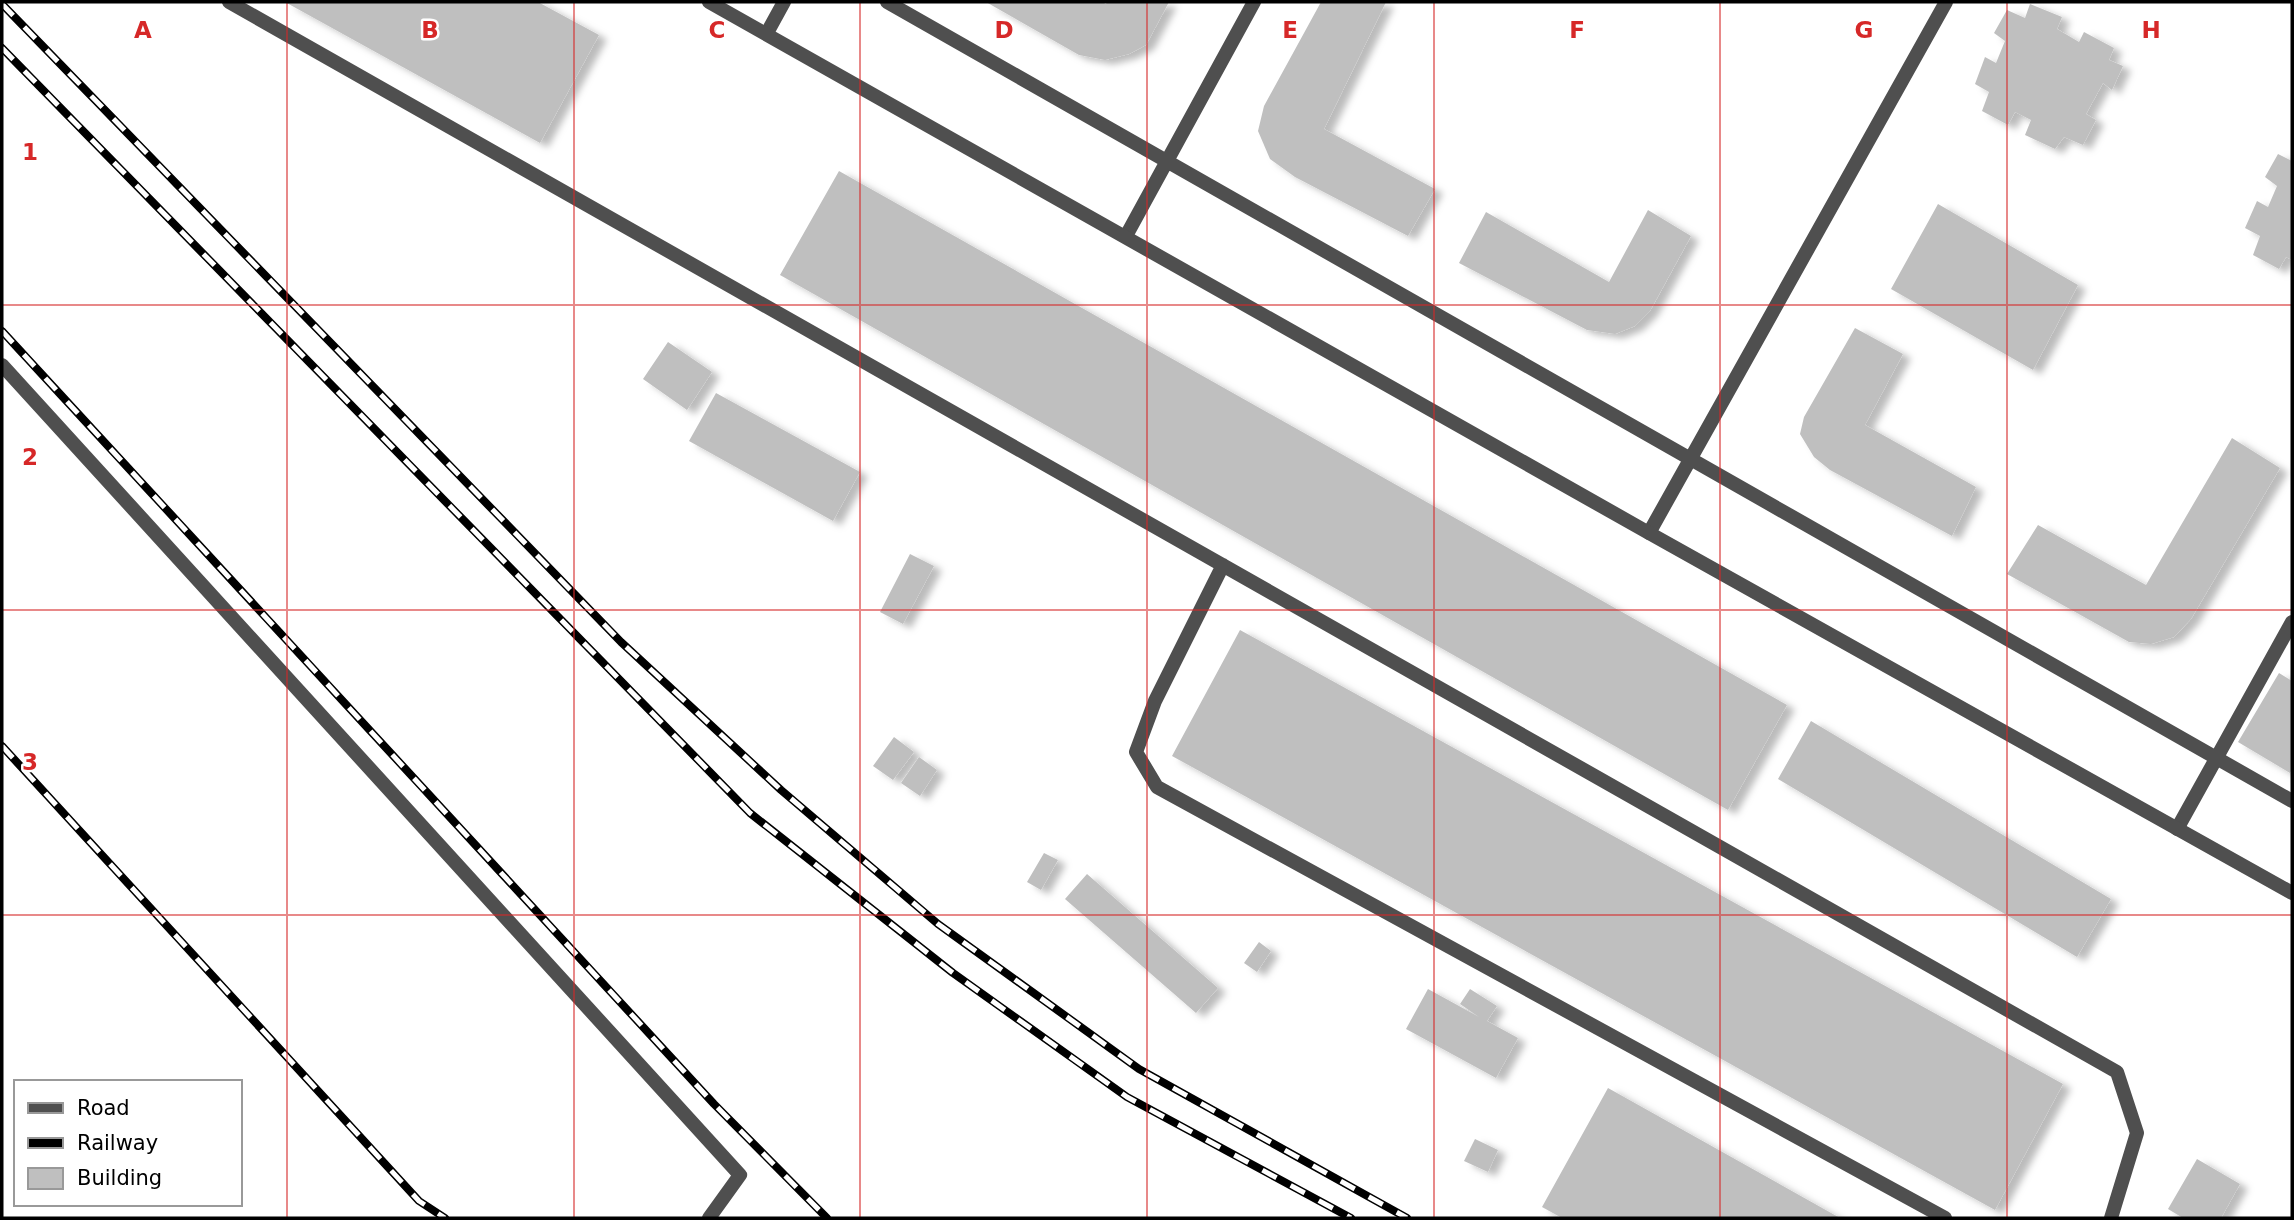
<svg xmlns="http://www.w3.org/2000/svg" width="2294" height="1220" viewBox="0 0 2294 1220" font-family="'DejaVu Sans',sans-serif">
<style>
.building{fill:#bfbfbf;filter:url(#shadow)}
.lines{fill:none;stroke-linecap:round;stroke-linejoin:round}
.service{stroke:#4f4f4f;stroke-width:14}
.minor{stroke:#4f4f4f;stroke-width:14}
.tertiary{stroke:#4f4f4f;stroke-width:14}
.rail-casing{stroke:#000;stroke-width:8}
.rail{stroke:#fff;stroke-width:5;stroke-dasharray:16;stroke-linecap:butt}
.grid{fill:none;stroke:#d62828;stroke-width:2;stroke-opacity:0.55}
.grid-label{font-size:23px;text-anchor:middle;font-weight:bold;fill:#d62828;stroke:#fff;stroke-width:5;stroke-linejoin:round;paint-order:stroke}
</style>
<defs>
<filter id="shadow"><feDropShadow dx="8" dy="4.5" stdDeviation="3.5" flood-color="#0004"/></filter>
</defs>
<rect width="100%" height="100%" fill="#fff"/>
<!-- building -->
<path class="building" d="M285,2H538L599,35L540,143Z
M986,2H1102L1106,4L1107,2H1169L1146,45L1129,54L1105,60L1079,55Z
M1321,2H1386L1324,129L1435,189L1408,236L1295,177L1270,159L1258,131L1264,106Z
M2030,4L2062,17L2057,29L2079,42L2084,32L2114,48L2109,60L2123,66L2112,90L2103,83L2086,114L2096,120L2083,145L2064,137L2055,149L2025,135L2031,120L2015,112L2008,125L1982,111L1989,92L1975,84L1985,57L1996,63L2005,41L1994,33L2007,10L2025,18Z
M2278,154L2292,161V260L2286,257L2279,269L2253,255L2260,236L2245,228L2257,201L2268,207L2277,186L2265,177Z
M839,171L1787,705L1728,810L780,275Z
M1938,204L2078,285L2033,370L1891,289Z
M1648,210L1691,236L1650,311L1635,326L1615,334L1587,330L1459,263L1486,212L1609,282Z
M1855,328L1903,354L1865,425L1976,487L1952,536L1830,470L1814,457L1800,434L1804,417Z
M668,342L712,372L687,410L643,379Z
M716,393L860,472L833,521L689,441Z
M2232,438L2280,468L2191,619L2174,637L2151,644L2129,642L2007,574L2038,525L2146,585Z
M910,554L934,566L903,624L880,612Z
M1240,630L2063,1084L1995,1210L1172,756Z
M2279,673L2292,681V769L2290,773L2238,742Z
M1811,721L2111,899L2077,957L1778,779Z
M894,737L914,752L893,780L873,766Z
M919,757L937,770L920,796L901,783Z
M1044,853L1058,860L1041,890L1027,882Z
M1087,874L1218,988L1196,1013L1065,899Z
M1259,942L1271,951L1257,972L1244,963Z
M1428,989L1479,1017L1460,1004L1470,989L1497,1006L1487,1021L1518,1038L1496,1078L1406,1029Z
M1608,1088L1840,1218H1562L1542,1207Z
M1475,1139L1498,1150L1488,1172L1464,1161Z
M2197,1159L2240,1184L2221,1218H2183L2168,1209Z"/>
<g class="lines">
<!-- service -->
<path class="service" d="M2,365L740,1175L709,1218"/>
<!-- minor -->
<path class="minor" d="M229,2L2117,1072L2137,1133L2111,1218
M887,2L2292,801
M767,33L784,2
M1126,236L1254,2
M1649,533L1946,2
M1223,565L1155,701L1136,752L1157,787L1945,1218
M2177,829L2292,622"/>
<!-- tertiary -->
<path class="tertiary" d="M709,2L1649,533L2292,893"/>
<!-- rail casing -->
<g class="rail-casing">
<path id="rail" d="M2,4L621,642L781,790L938,924L1139,1069L1407,1218
M2,48L750,813L953,973L1127,1097L1351,1218
M2,331L714,1104L827,1218
M2,746L419,1201L445,1218"/>
</g>
<!-- rail -->
<use href="#rail" class="rail"/>
</g>
<!-- grid -->
<path class="grid" d="M287,2V1218M574,2V1218M860,2V1218M1147,2V1218M1434,2V1218M1720,2V1218M2007,2V1218M2,305H2292M2,610H2292M2,915H2292"/>
<g class="grid-label">
<text x="143" y="38">A</text>
<text x="430" y="38">B</text>
<text x="717" y="38">C</text>
<text x="1004" y="38">D</text>
<text x="1290" y="38">E</text>
<text x="1577" y="38">F</text>
<text x="1864" y="38">G</text>
<text x="2151" y="38">H</text>
<text x="30" y="160">1</text>
<text x="30" y="465">2</text>
<text x="30" y="770">3</text>
</g>
<!-- border -->
<rect width="2294" height="1220" fill="none" stroke="#000000" stroke-width="7"/>
<!-- legend -->
<rect x="14" y="1080" width="228" height="126" fill="#ffffff" stroke="#999999" stroke-width="2"/>
<rect x="28" y="1103" width="35" height="10" fill="#4f4f4f" stroke="#999999" stroke-width="2"/>
<text x="77" y="1115" font-size="21" fill="#000000">Road</text>
<rect x="28" y="1138" width="35" height="10" fill="#000000" stroke="#999999" stroke-width="2"/>
<text x="77" y="1150" font-size="21" fill="#000000">Railway</text>
<rect x="28" y="1168" width="35" height="21" fill="#bfbfbf" stroke="#999999" stroke-width="2"/>
<text x="77" y="1185" font-size="21" fill="#000000">Building</text>
</svg>
